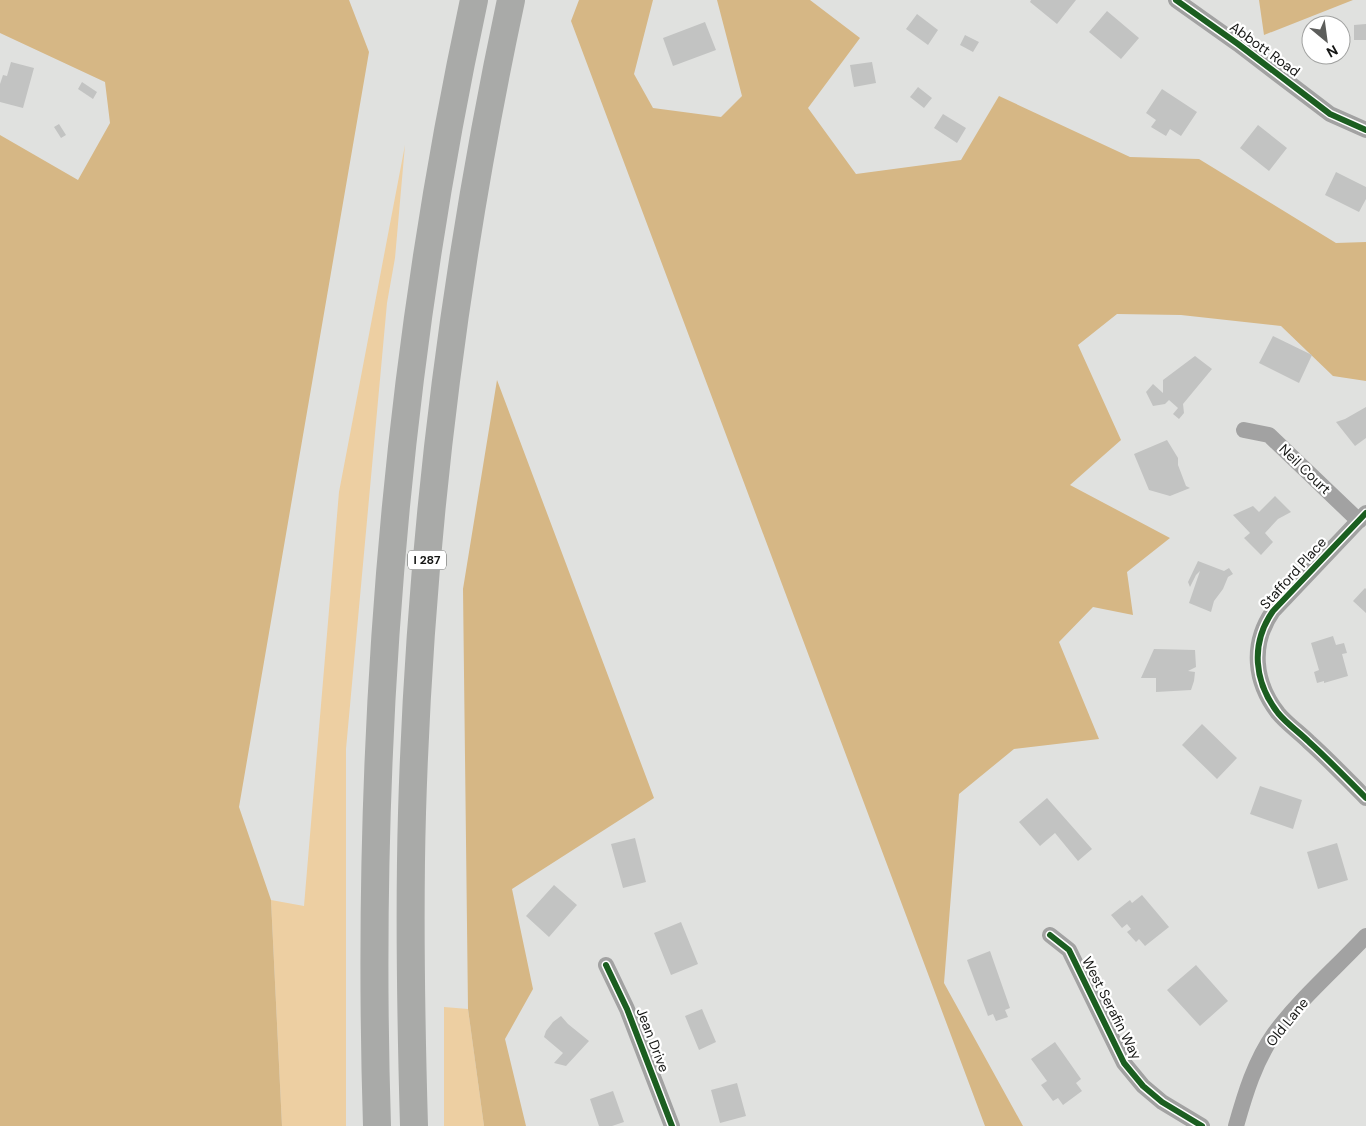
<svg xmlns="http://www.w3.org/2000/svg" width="1366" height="1126" viewBox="0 0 1366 1126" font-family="'DM Sans',sans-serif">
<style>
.green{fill:#edcfa2}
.forest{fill:#d6b785}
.building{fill:#c2c3c2}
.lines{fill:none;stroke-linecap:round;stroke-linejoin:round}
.minor{stroke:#a2a2a2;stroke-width:16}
.motorway{stroke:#a9aaa8;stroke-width:28}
.cycleway-casing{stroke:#fff;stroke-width:9}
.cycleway{stroke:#1b5e20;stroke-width:6}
.labels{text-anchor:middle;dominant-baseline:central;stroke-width:4.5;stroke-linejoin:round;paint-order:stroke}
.shield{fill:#fff;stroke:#5b5c5a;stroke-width:1}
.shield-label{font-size:12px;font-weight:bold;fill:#151614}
.street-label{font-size:14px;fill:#151614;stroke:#fff}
</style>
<rect width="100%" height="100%" fill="#e0e1df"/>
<!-- green -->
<path class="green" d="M405,145L395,258L387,303L346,749V1126H282L271,900L304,906L339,492Z
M444,1007L468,1009L484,1126H444Z"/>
<!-- forest -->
<path class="forest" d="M0,0H349L369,52L239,807L271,900L282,1126H0V135L78,180L110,123L105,82L0,33Z
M579,0H653L634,74L653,108L721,117L742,96L717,0H810L860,38L808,108L856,174L961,160L999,96L1130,157L1199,159L1336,243L1366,242V381L1333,376L1281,326L1181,315L1117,314L1078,345L1121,440L1070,485L1170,538L1127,572L1133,615L1093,607L1059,642L1099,739L1014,749L959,794L944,983L1023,1126H985L571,21Z
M1259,0H1353L1264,35Z
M497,380L654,798L512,889L533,989L505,1039L526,1126H484L468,1009L463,589Z"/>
<!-- building -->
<path class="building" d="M1031,0H1076L1057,24L1030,2Z
M1107,11L1139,38L1121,59L1089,32Z
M917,14L938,30L928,45L906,29Z
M705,22L716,50L673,66L663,38Z
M1366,24V40H1354V25Z
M965,35L979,42L973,52L960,45Z
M11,62L34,68L23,108L0,102V84L3,75L7,76Z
M872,62L876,83L854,87L850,65Z
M82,82L97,92L93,99L78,89Z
M918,87L932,98L924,108L910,97Z
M1162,89L1197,112L1181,136L1170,129L1166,136L1151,127L1156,120L1146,113Z
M943,114L966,128L957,143L934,128Z
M59,124L66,135L61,138L54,127Z
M1258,125L1287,148L1269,171L1240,148Z
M1336,172L1366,187V199L1359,212L1325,195Z
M1273,336L1312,355L1299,383L1259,363Z
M1195,356L1212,369L1183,404L1184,413L1179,419L1173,414L1178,408L1169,400L1165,404L1153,406L1146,392L1153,384L1163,393V380Z
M1366,407V438L1355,446L1336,422L1345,419Z
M1167,440L1178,458V465L1186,486L1190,488L1170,496L1149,490L1134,454Z
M1275,496L1291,512L1278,519L1265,533L1273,542L1261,555L1244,538L1250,533L1233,515L1253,506L1259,512Z
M1198,561L1224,571L1229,568L1233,574L1228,577L1223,589L1214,601L1211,612L1189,603L1200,571L1196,575L1190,587L1188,582Z
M1365,588L1366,589V613L1353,601Z
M1333,636L1336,645L1344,643L1347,653L1342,654L1348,676L1324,683V681L1317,683L1314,672L1319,670L1311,643Z
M1154,649L1195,650L1196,667L1188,671L1195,672L1194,681L1191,690L1156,692V678H1141Z
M1202,724L1237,758L1217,779L1182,745Z
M1260,786L1302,800L1293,829L1250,814Z
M1047,798L1092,849L1078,861L1055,833L1040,846L1019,822Z
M635,838L646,882L623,888L611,844Z
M1337,843L1348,880L1318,889L1307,852Z
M554,885L577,905L549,937L526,916Z
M1142,895L1169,927L1145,946L1139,939L1136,942L1127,932L1131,929L1127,924L1122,928L1111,915L1130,900L1132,903Z
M681,922L698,964L671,975L654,933Z
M990,951L1010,1008L1005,1010L1008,1017L996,1021L993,1014L988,1016L967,960Z
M1196,965L1228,1001L1200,1026L1167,990Z
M702,1009L716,1042L699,1050L685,1016Z
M561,1016L568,1024L589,1041L566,1066L554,1063L563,1053L544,1037L546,1031L553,1022Z
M1055,1042L1081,1079L1076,1083L1082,1091L1063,1105L1058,1098L1053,1101L1041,1085L1047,1081L1031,1059Z
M737,1083L746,1116L720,1123L711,1090Z
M613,1091L624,1122L612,1126H599L590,1099Z"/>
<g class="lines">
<!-- minor -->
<path class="minor" d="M1176,0L1238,44L1330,114L1366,130
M1244,430L1269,435L1359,521
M1366,513L1273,611C1250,644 1254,682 1278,713C1287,724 1299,732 1309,742C1329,760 1347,779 1366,798
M1050,935L1069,950L1124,1063L1143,1086L1162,1102L1202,1126
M606,965L627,1009L672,1126
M1236,1126C1245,1094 1255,1061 1274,1034C1299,1000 1337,967 1366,936"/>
<!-- motorway -->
<path class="motorway" d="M377,1126C365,746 394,372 474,0
M414,1126C411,1022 409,917 412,813C420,540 454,267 511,0"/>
<!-- cycleway casing -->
<g class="cycleway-casing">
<path id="cycleway" d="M1176,0L1238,44L1330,114L1366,130
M1366,513L1273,611C1250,644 1254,682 1278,713C1287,724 1299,732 1309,742C1329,760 1347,779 1366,798
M1050,935L1069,950L1124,1063L1143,1086L1162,1102L1202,1126
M606,965L627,1009L672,1126"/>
</g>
<!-- cycleway -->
<use href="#cycleway" class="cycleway"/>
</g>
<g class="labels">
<!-- shield labels -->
<rect class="shield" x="408" y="550.5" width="38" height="19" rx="4"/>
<g class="shield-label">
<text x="427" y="560">I 287</text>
</g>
<!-- street labels -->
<g class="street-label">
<text transform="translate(1265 49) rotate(36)">Abbott Road</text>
<text transform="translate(1305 469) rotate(44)">Neil Court</text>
<text transform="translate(1293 573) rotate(-48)">Stafford Place</text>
<text transform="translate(1112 1008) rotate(63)">West Serafin Way</text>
<text transform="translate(1287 1022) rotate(-51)">Old Lane</text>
<text transform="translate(653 1040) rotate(69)">Jean Drive</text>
</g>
</g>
<!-- north arrow -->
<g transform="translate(1326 40) rotate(151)"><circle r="24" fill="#ffffff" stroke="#a1a2a1"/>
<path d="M0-4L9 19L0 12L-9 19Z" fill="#5c5d5b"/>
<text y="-8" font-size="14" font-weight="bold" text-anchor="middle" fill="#151614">N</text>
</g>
</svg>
